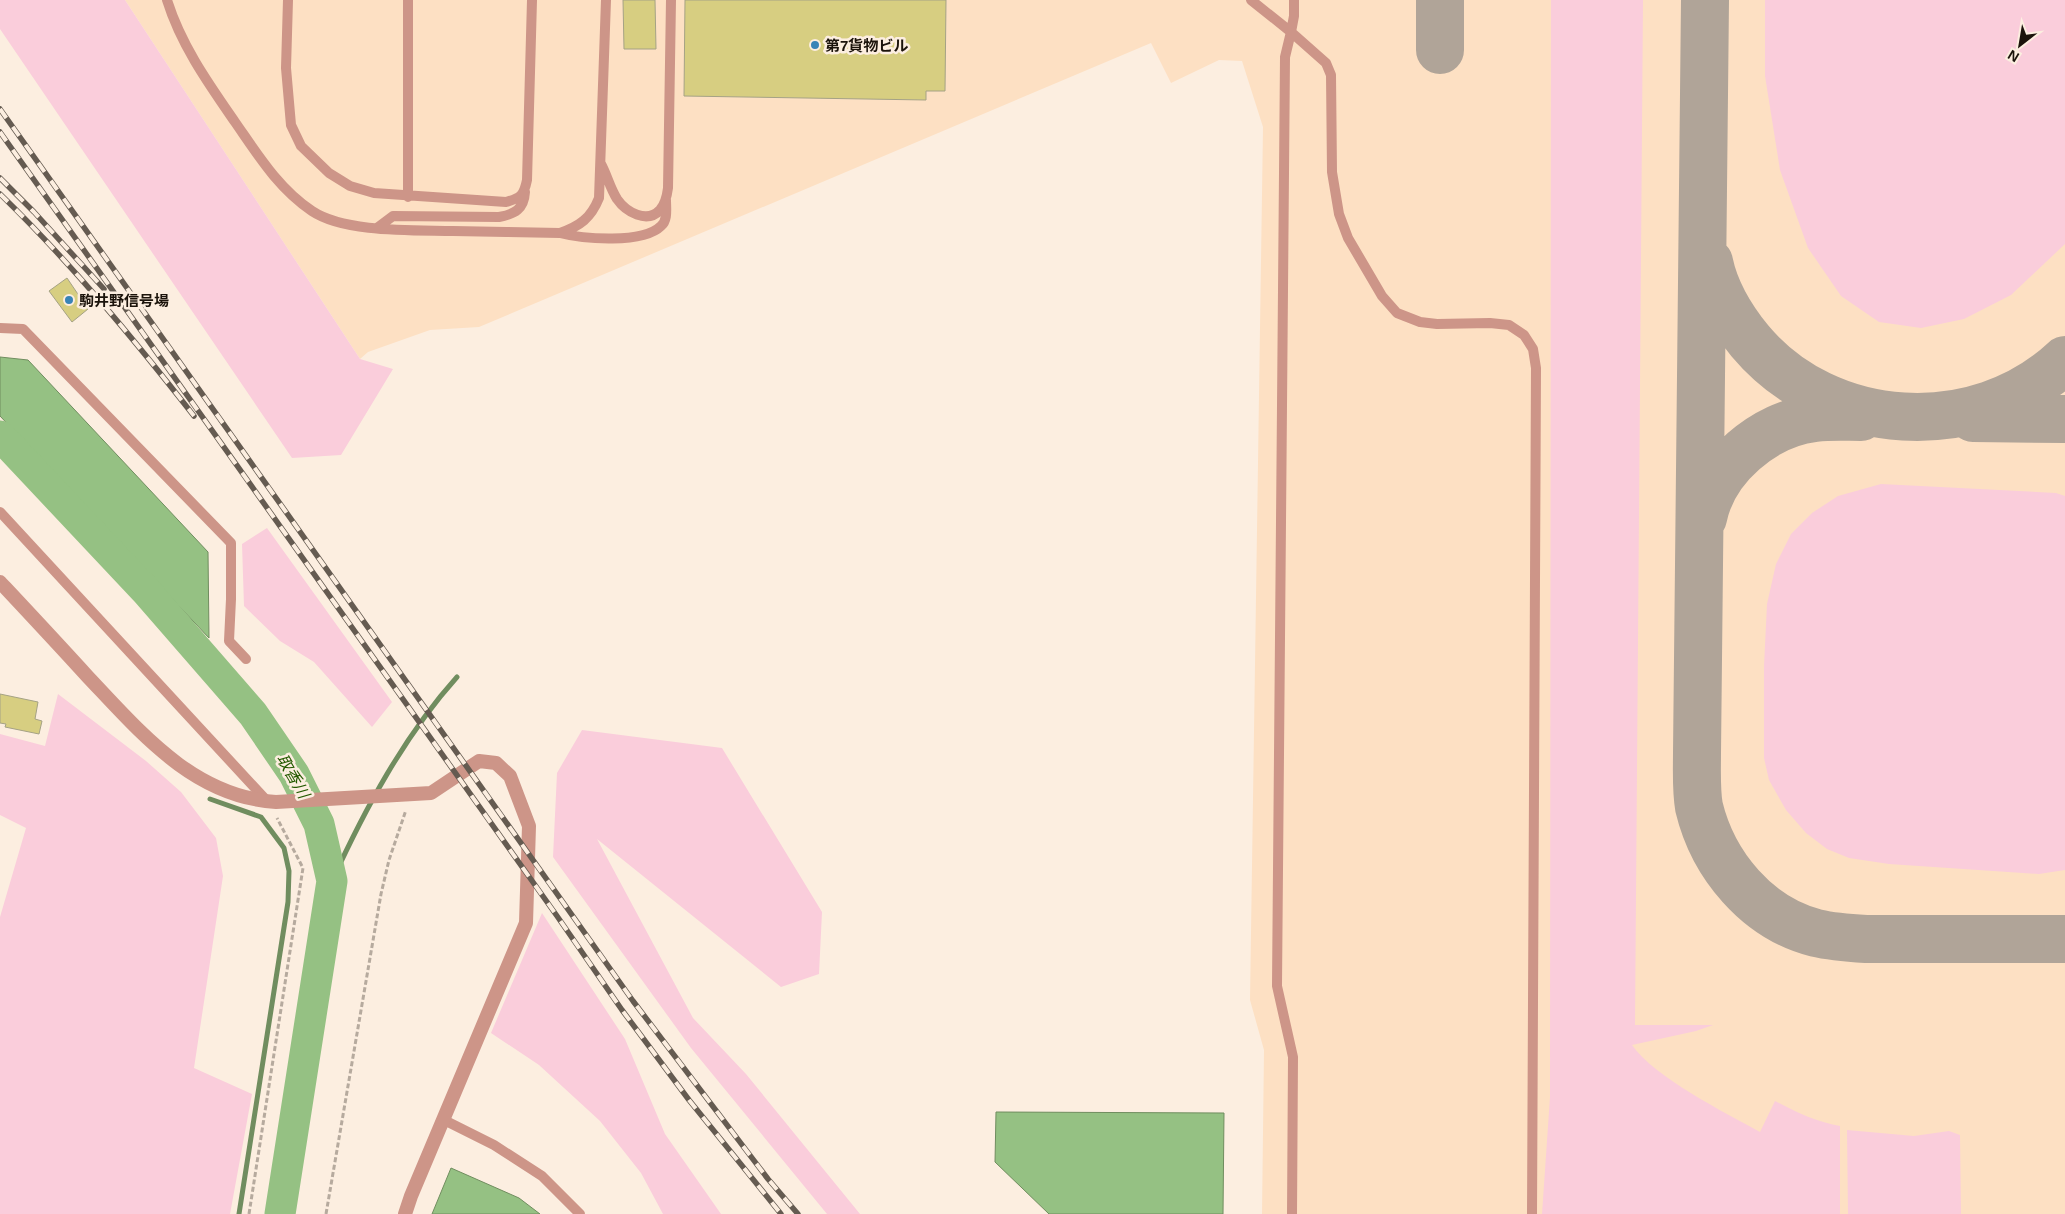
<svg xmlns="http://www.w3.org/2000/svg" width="2065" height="1214" viewBox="0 0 2065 1214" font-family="Arial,'Noto Sans JP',sans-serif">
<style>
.built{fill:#fde0c3}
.green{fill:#facddb}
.water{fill:#95c183;stroke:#708d5f}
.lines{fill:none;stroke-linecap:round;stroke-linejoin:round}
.stream{stroke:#708d5f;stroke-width:5}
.river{stroke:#95c183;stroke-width:31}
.taxiway{stroke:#b0a498;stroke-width:48}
.building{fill:#d7ce81;stroke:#a5a285}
.path{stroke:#b6aa9e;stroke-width:3;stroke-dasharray:5 2.5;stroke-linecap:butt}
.service{stroke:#cd9588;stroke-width:10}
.minor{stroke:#cd9588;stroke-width:14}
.rail-casing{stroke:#655b51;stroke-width:5.5}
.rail{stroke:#fceee0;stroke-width:4;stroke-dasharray:11;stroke-linecap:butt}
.poi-dot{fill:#3884b7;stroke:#fceee0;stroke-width:2}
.labels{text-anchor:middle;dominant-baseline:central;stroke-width:5;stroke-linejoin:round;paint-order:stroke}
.poi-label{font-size:15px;font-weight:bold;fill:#1b130b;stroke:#fceee0;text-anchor:start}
.water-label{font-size:16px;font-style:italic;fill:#245a00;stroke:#fceee0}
</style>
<rect width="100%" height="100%" fill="#fceee0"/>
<!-- built -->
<path class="built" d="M125,0H2065V1214H1262L1264,1050L1250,1000L1263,127L1242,61L1219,60L1171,83L1151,43L479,327L430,330L368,352L360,359Z"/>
<!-- green -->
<path class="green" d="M0,0H125L360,359L393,369L341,455L292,458L0,29Z
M1551,0H1643L1635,1025H1713L1696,1031L1632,1045C1654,1077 1724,1112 1760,1132L1775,1101C1796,1112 1816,1122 1840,1126V1214H1542L1550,1097Z
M1765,0H2065V244L2011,295L1964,319L1921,328L1879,322L1841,296L1808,248L1780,170L1765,76Z
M1881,484L2056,493L2065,496V870L2039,874L1889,864L1849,858L1827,849L1806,833L1786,810L1769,780L1764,758V666L1767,604L1776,564L1791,534L1812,513L1838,496Z
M267,528L392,702L372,727L314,662L280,641L244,606L242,544Z
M58,694L146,761L181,792L216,838L223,876L194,1068L252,1094L230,1214H0V917L26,828L0,815V734L45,746Z
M582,730L722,748L822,912L819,974L781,987L597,839L693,1018L746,1074L860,1214H827L691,1048L553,857L557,773Z
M542,913L625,1039L665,1134L721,1214H663L641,1173L600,1121L539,1065L491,1033Z
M1847,1130L1914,1136L1949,1131L1960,1135L1961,1214H1848Z"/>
<!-- water -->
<path class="water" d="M0,357L28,360L208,552L209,638L0,416Z
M996,1112L1224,1113L1223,1214H1049L995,1162Z
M451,1168L519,1198L540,1214H432Z"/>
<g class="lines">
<!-- stream -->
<path class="stream" d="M210,799L261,817L284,848L289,871L288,902L239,1214
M332,881C365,809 404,736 457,677"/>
<!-- river -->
<path class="river" d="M0,436L146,591L253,714L294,774L319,824L332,881L280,1214"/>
<!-- taxiway -->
<path class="taxiway" d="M1705,0L1697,753C1697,770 1696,790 1699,807C1713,865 1757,918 1816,933C1833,937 1849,938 1866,939H2065
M1440,50V0
M1709,262C1715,291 1732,319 1750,341C1828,434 1976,443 2065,360
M1973,418L2065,419
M1703,518C1713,467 1764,424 1815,418C1830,416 1846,417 1861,417"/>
</g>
<!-- building -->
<path class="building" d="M623,0H655L656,49H624Z
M685,0H946L945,91H926V100L684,96Z
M67,278L88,309L72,322L49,291Z
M0,694L38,702L35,719L42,721L39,734L5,727L6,724L0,723Z"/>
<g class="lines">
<!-- path -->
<path class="path" d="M249,1214L303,868L277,818
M326,1214L381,894L389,860L406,810"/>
<!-- service -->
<path class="service" d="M167,0C181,45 208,83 235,122C258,155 278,188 312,211C345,233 413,230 453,231C489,232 524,232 560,233C583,239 643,244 661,226C668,220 666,209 666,200
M288,0L286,68L291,125L301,146L329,173L350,186L374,193L506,202C521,198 524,195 527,180L532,0
M1251,0L1291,32L1285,57L1277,986L1293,1057L1292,1214
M1294,0V16L1291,32L1326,63L1331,75L1332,172L1339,214L1348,238L1382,296L1397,313L1420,322L1437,324L1490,323L1509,325L1524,335L1533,349L1536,368L1532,1214
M601,164C607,175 610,188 617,199C626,212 647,224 660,210C665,204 667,196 668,188L671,0
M408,197V0
M377,228L393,216L499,217C515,214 524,209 525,192
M560,233C580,226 591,218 599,198L606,0
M0,328L23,329L231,543V599L229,641L246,659
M0,512L267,801
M444,1120L494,1145L542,1176L580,1214"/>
<!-- minor -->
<path class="minor" d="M0,582C29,613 59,645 88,677C141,733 194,797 276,802L431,793L479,761L496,763L510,776L529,826L526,923L411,1196L405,1214"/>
<!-- rail casing -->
<g class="rail-casing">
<path id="rail" d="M0,109L633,1001L768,1179L798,1214
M0,132L557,916L622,1010L689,1100L781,1214
M0,178L34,212L104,289
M0,194C71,263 133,338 194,416"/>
</g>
<!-- rail -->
<use href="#rail" class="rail"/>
</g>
<!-- markers -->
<g class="poi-dot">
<circle cx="815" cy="45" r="5"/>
<circle cx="69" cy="300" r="5"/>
</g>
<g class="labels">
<!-- poi labels -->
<g class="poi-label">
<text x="825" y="45">第7貨物ビル</text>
<text x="79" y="300">駒井野信号場</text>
</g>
<!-- water labels -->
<g class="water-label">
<text transform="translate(293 776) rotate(60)">取香川</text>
</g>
</g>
<!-- north arrow -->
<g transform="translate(2020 45) rotate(211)" stroke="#fceee0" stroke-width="4" paint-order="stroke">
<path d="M0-4L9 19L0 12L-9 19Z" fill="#1b130b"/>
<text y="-8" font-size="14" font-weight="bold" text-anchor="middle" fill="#1b130b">N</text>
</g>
</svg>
